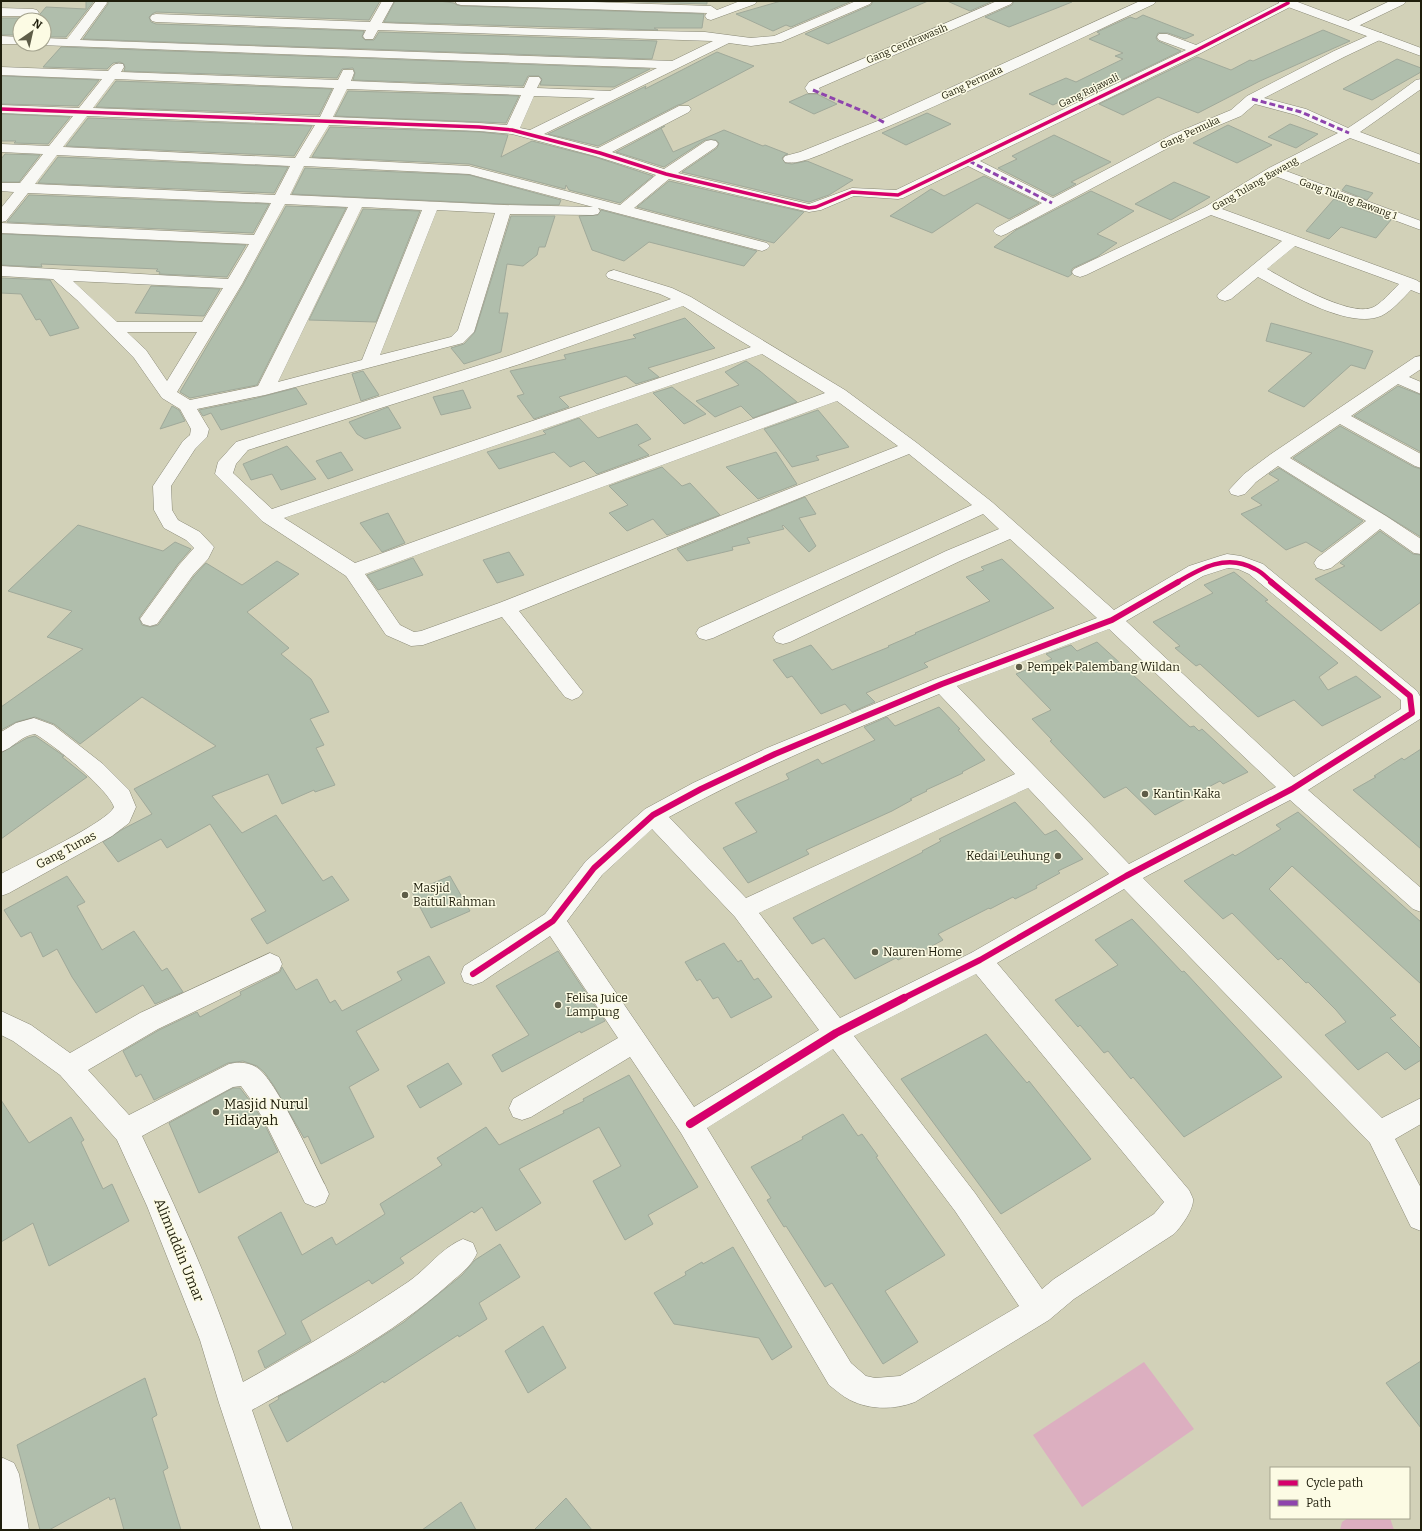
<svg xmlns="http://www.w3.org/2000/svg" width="1422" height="1531" viewBox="0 0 1422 1531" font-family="Bitter,serif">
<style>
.water{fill:#dcafc0}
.building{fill:#b0beac;stroke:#a0a99a}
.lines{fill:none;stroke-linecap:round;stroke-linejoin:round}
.minor-casing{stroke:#898875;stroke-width:1}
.major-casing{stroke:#898875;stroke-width:1}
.minor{fill:#f8f8f4;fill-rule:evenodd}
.major{fill:#f8f8f4;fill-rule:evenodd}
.quiet{stroke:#8e44ad;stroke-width:3;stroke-dasharray:6 3;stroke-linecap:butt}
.cycleway-far3-casing{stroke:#fcfbe4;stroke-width:5}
.cycleway-far2-casing{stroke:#fcfbe4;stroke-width:6}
.cycleway-far1-casing{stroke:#fcfbe4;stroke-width:8}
.cycleway-casing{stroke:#fcfbe4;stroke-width:10}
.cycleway-far3{stroke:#d6006c;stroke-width:3.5}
.cycleway-far2{stroke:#d6006c;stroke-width:4.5}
.cycleway-far1{stroke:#d6006c;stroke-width:6}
.cycleway{stroke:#d6006c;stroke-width:8}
.poi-dot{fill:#5e5d48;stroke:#fcfbe4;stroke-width:1.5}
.labels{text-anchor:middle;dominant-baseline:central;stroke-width:3;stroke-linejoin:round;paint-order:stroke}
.far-street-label{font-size:10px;fill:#1f1e0c;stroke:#fcfbe4}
.poi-label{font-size:12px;fill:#1f1e0c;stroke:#fcfbe4;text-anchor:start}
.street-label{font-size:12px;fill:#1f1e0c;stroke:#fcfbe4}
.near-poi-label{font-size:14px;fill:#1f1e0c;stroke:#fcfbe4;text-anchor:start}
.near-street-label{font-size:14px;fill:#1f1e0c;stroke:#fcfbe4}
</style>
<rect width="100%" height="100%" fill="#d2d1b8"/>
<!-- water -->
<path class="water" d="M1144,1362L1194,1429L1082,1507L1033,1435Z
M1348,1518H1390L1394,1530H1340L1342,1522Z"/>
<!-- building -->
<path class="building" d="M86,1H94L66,37H44V20H35L46,7L86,9Z
M108,1H380L369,20L156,12L152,14L149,17L151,22L156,24L364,31L362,37L365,40H374L379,32L657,41L652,59L83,39L108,4Z
M395,1H439L454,3L457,5L461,6L704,14L702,28H654L658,30L384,22Z
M607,1H707V4Z
M781,1H852L791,27L786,25L773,31L736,14Z
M873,1H928L828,44L805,34L871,5Z
M947,1H993L970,11Z
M1014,1H1072V2L1009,27L985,17L1012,5Z
M1143,15L1194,35L1185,39L1168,33H1158L1156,38L1158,41L1181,51L1084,98L1076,94L1053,105L1029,94L1066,78L1076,82L1123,59L1115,56L1123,53L1089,39L1100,34L1097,32L1130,17L1136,19Z
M1,18H20L19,20L20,22V33L17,35H1Z
M1323,30L1350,41L1260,81L1198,113L1158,97L1123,115L1099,104L1197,57L1231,70L1250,60L1253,61Z
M61,47L650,69L614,87L540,85L542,79L539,76H528L523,86L353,80L355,73L353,68L342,69L337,78L124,71L125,68L124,64L120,62L113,63L107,69L43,67Z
M717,52L754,66L682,104L678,105L598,146L548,134L646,86L645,89Z
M1397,59L1421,68V72L1372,100L1343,89Z
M1,76L99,80L78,106L1,104Z
M116,81L332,89L319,115L96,107Z
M348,91L519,96L506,123L335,116Z
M807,94H817L837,104L814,114L789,102Z
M927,113L951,124L906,145L882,133Z
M1,114L70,117L48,144L14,143L16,141H1Z
M88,118L312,126L294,156L66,146Z
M1290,124L1318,134L1296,148L1268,137Z
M1228,125L1272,145L1237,163L1193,143Z
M665,126L661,128L673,152L724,130L763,146L765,145L788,154L785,155L782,158L785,163L792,164L807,161L853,180L829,195L809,202L682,172L717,148L719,143L716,140H705L664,167L616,152Z
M330,127L479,132L508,135L501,157L532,141L595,157L653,176L620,203L569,190L566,185L565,189L469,164L312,157Z
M1054,135L1111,162L1071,182L1076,184L1053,196L998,168L1017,159L1012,156Z
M5,154L40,155L19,182H1V159Z
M58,157L288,167L274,193L38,183Z
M305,168L469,175L561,200L559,205L504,204L292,194Z
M984,176L1039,203L1009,219L977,203L932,233L890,216L931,189L944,196Z
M669,181L804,212L774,243L637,207Z
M1174,182L1210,197L1171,220L1135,204Z
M1346,185L1373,193L1367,200L1342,190Z
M1091,191L1134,211L1097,234L1117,243L1097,257L1073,268L1071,271L1072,274L1068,277L994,247L1016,230Z
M29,195L269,204L253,233L7,222Z
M1334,199L1391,220L1376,238L1341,227L1329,239L1306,231Z
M286,206L346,208L257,385L190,398L180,392L243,285Z
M363,209L420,211L376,322L309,320Z
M601,210L757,251L744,266L649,242L624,261L592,250L579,216L598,215Z
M511,216H555L545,247H539L537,255L523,266L507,264L499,313H508L501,352L464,364L451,348L464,344L475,332Z
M1,234L246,245L227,277L159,274L160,272L156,271L158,269L41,264L42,267L1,265Z
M1,278L50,280L79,328L50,336L40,319L36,320L21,294L1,293Z
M151,286L220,289L204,316L135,313Z
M685,318L715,348L648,368L659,377L636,384L626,376L559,397L569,407L534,419L517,396L524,394L510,371L566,359L564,355L636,338L633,335Z
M1271,323L1342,342L1373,351L1365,369L1351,365L1304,407L1268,391L1312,353L1266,341Z
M746,361L760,371L797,402L753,418L741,406L715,417L696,401L739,385L725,372Z
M363,371L379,395L361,401L352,374Z
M1398,386L1421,395V452L1354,416Z
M672,387L706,414L684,424L653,393Z
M296,388L307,404L221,430L211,413L203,416L199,410L253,399Z
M463,390L471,408L441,415L433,397Z
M172,406L179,410L185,421L160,429Z
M388,407L401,428L365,439L357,434L349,422Z
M818,410L849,447L816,456L819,460L792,467L764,429Z
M579,418L598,438L637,424L651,439L638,445L649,455L597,474L584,461L570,467L554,452L499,469L487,452L546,434L543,431Z
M1340,426L1414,467L1421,469V537L1293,458Z
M287,446L316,479L281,490L272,474L251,480L243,464Z
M341,452L353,470L328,479L316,461Z
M776,452L797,484L758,499L726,467Z
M662,467L682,486L690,483L720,515L667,535L653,519L627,531L609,513L628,505L609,486Z
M1279,468L1363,521L1322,552L1306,542L1286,550L1241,514L1262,505L1251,498L1279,480L1269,474Z
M805,497L816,514L799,518L816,546L809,552L783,525L782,526L784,529L747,538L750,543L732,547L733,550L687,561L677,549Z
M388,513L405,543L382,552L360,523Z
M78,525L163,551L175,542L191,549L178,564L139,618L142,625L150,627L158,625L194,576L206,563L242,585L277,561L299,574L247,612L289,648L281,654L311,679L329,712L310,719L324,745L316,748L335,785L315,792L314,790L282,804L268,774L212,796L242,833L276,815L323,881L332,876L349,900L267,944L251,919L266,911L210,824L167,848L161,839L118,862L103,842L123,829L152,814L134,789L216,746L142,697L80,744L54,724L35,717L16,722L1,730V707L83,649L47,637L72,611L8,591Z
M1380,531L1413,554L1421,555V602L1381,631L1315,579L1345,566L1340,563Z
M509,552L524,575L497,583L483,560Z
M413,558L423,575L378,590L367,575Z
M1002,559L1054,608L924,663L928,667L866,693L875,702L852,712L845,704L821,714L792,676L787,678L773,660L811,645L832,670L889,647L888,646L916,634L915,633L990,601L966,577L984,570L981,567Z
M1234,572L1268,600L1265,601L1338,663L1319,677L1328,690L1356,676L1381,697L1322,726L1294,700L1258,717L1200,664L1196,666L1175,648L1180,646L1153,622L1213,593L1204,585Z
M1097,642L1190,727L1194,726L1199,731L1202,729L1248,772L1223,784L1220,781L1155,815L1126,787L1104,798L1050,741L1052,740L1032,719L1051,710L1016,674L1052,659L1046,654L1071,645L1077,651Z
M939,707L960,729L958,730L985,760L962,772L963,773L926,790L927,791L910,799L912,800L892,811L806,850L809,854L748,883L723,848L757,832L735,803L789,779L786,774L818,759L822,764L875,740L864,727L887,717L895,726Z
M35,736L64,756L62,757L87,777L1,839V753L27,738Z
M1421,749V849L1353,790L1376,777L1374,776L1402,758L1404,760Z
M1015,802L1045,835L1056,830L1083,859L1058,871L1060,873L1036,886L1037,888L1015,899L1013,897L990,909L989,908L938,934L943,940L921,952L919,950L898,960L896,958L855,979L824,938L812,944L793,918L923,852L922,851L941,841L939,839Z
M1298,812L1421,922V984L1292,866L1269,889L1396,1015L1390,1018L1421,1049V1060L1405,1070L1387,1052L1358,1070L1325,1035L1346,1022L1336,1010L1308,982L1306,983L1281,958L1278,960L1232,913L1223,919L1184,881L1233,854L1235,856L1281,829L1276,825Z
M67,876L85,902L77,906L102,950L134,931L162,971L167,968L183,992L155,1004L143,985L96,1013L72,977L57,949L43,957L31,932L21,937L4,910Z
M450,876L470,911L431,928L412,892Z
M1132,919L1182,972L1184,971L1282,1077L1184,1137L1133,1077L1131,1079L1108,1051L1104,1053L1080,1025L1078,1027L1055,1000L1118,965L1095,940Z
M724,943L738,962L741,960L754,980L758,978L772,997L731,1018L718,997L713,999L700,979L697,981L685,962Z
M558,951L605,1021L581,1033L580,1031L502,1072L492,1055L529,1035L496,986Z
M429,956L445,983L356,1031L379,1070L349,1087L374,1137L321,1164L308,1136L304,1138L274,1086L265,1073L257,1066L243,1061L228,1063L154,1100L141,1074L136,1077L123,1051L159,1030L197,1012L200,1017L241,995L240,992L280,972L282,967L296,990L317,979L330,1003L335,1000L342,1011L402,980L397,972Z
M986,1034L1027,1083L1029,1081L1091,1159L1001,1214L901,1079Z
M448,1063L462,1084L420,1108L407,1086Z
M629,1075L698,1187L648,1215L653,1224L625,1240L593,1181L621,1166L599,1127L519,1169L541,1203L496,1231L482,1207L474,1213L472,1211L400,1258L404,1263L372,1284L369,1280L301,1321L311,1341L265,1368L258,1351L286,1334L238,1237L281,1212L302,1255L332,1237L336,1245L385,1214L380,1204L442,1165L437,1158L486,1127L499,1145L564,1113L563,1111L584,1101L583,1099Z
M233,1088H240L253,1105L263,1121L278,1152L199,1193L169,1123Z
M1,1100L29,1143L71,1117L84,1140L81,1142L103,1189L112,1184L129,1221L49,1266L33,1223L1,1242Z
M843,1114L858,1136L862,1134L878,1156L876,1157L945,1255L885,1291L918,1342L883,1364L832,1283L825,1287L786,1226L784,1227L767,1200L771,1198L751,1167L803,1139L802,1137Z
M500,1244L520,1277L479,1303L487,1319L459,1337L458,1335L384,1383L383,1381L287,1442L269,1405L279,1399L278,1397L355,1354L404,1322L462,1275L475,1260Z
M733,1247L792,1347L772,1360L759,1338L674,1324L654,1293L686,1275L685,1272L702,1262L703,1264Z
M543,1326L566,1368L528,1393L505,1351Z
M1421,1361V1428L1386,1383Z
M145,1378L157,1415L152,1418L168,1468L163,1471L181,1530H124L115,1498L110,1500L109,1497L49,1530H40L17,1445Z
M566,1498L592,1530H534Z
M461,1502L476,1530H422Z"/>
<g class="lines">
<!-- minor casing -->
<g class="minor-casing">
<path id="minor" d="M96,1H106L107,3L80,40L672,61L713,41L378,30L373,39H365L363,36L366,30L156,22L152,21L150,18L152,15L156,14L370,22L382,1H394L382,23L552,29L705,32L751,38L774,36L856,1H872L870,4L781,42L751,46L729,43L544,134L598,148L679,106H689L691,109L689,112L612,152L664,169L706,141L711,140L716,141L718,144L716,147L678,173L809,204L852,188L896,190L1186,50L1159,40L1157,37L1159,34H1167L1196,45L1283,1H1293L1294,3L1292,6L1201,53L980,161L1053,198L1171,135L1231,110L1247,96L1334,51L1374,33H1382L1384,36L1382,39L1344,57L1264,98L1306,109L1348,128L1378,108L1416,80L1421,79V89L1360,132L1421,155V164L1350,138L1286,171L1421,221V230L1275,176L1222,209L1416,280L1421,283V294L1411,290C1402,299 1392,311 1381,316C1349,330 1286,292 1258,277L1231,299L1225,301L1219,299L1217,296L1219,293L1282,241L1211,215L1086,275L1080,277L1074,275L1072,272L1074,269L1205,207L1269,168L1338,133L1296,115L1255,104L1241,116L1181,141L1006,234L1001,236L996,234L993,231L996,228L1042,203L968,166L903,198L898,199L854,196L821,210L809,212L669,179L634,208L767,243L770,246L767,249L762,251L598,208L600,211L598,214L593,215L510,214L474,332L463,343L265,395L197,409L209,429L207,437L195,449L171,486L172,510L178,520L200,532L214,547L208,559L193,575L157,624L150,626L143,624L140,619L179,565L194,548L186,540L164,528L154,510L153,486L183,441L190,435L191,429L180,409L162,398L134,358L77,300L53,279L1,276V266L228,279L249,244L1,233V223L254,235L271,203L28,193L6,221L1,222V208L14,192L1,191V183H20L43,154L1,152V144L49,146L73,116L1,113V105L79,108L102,79L1,75V67L108,71C113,65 115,62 123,64L124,67L121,72L338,80L343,70H353L354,73L351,81L524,88L529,77H539L541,80L537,88L610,91L657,68L40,45L44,44V38L67,39ZM115,79L334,88L320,117L93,108ZM347,89L521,95L507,125L479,123L333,117ZM534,96L595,98L530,130L520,128ZM87,116L315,125L295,158L63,147ZM329,125L479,131L512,134L595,156L656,175L620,205L469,166L309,158ZM57,155L290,166L275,195L35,184ZM304,166L469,174L593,207L504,205L290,195ZM285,204L348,207L258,386L190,400L177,392L242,284ZM362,207L422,210L362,360L278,382ZM437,210L495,213L458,330L451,337L380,355ZM1295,246L1399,284C1392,291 1379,306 1371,308C1348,316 1288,281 1267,269ZM73,281L223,288L202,322H117ZM127,332H197L167,381L146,350Z
M455,1H562L711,6L717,10L740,1H757L755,4L711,20L707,19L705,16L707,13L461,5L457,4Z
M997,1H1013L1011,4L819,88L820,90L818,93H808L805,88L809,82Z
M1140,1H1156L1154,4C1053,51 952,101 848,143C832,149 801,166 785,162L783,159L785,156L800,152L880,120Z
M1390,1H1406L1404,4L1354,28H1346L1344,25L1346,22Z
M1,8L33,9L37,10L39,13L33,20H20L23,16H1Z
M1,36L20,37V44H23H1Z
M614,270L672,288L691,297L845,390L917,443L992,502L1114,610L1189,566L1220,556L1227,554L1241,556L1263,564L1417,691L1421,698V716L1420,719L1308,790L1421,888V912L1413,909L1290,800L1143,878L1382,1118L1421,1098V1124L1395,1139L1421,1188V1231L1411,1227L1370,1143L1124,889L997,963L1189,1190C1190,1192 1192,1196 1193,1199C1194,1209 1181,1227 1174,1234L1074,1299L1049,1320L915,1402C894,1410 870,1410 850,1400C842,1396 836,1390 829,1385L681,1133L630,1057L531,1117L522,1120L513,1117L509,1108L513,1099L618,1038L550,936L482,982L473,985L464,982L461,974L464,966L545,914L586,861L645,809L693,783L767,748L935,679L1097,618L1010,539L960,561L790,642L783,644L776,642L773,637L776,632L946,551L999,529L983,514L713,638L706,640L699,638L696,633L699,628L972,505L909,454L519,611L579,687L583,692L579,697L572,700L565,697L502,617L423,645L411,646L386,635L346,576L262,521L215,474L218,462L236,442L508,356L671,299L660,294L608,278L606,275L608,272ZM683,306L751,347L272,509L233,473L236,464L248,450L520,364ZM762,354L825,393L355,563L284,518ZM837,401L898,446L499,603L421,631L414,632L400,625L365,574ZM1228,568L1238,569L1249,574L1401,700V709L1294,777L1126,621L1203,576ZM1109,629L1276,787L1129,864L957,686ZM939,694L1015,774L746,898L669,817C756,769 848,732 939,694ZM1028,788L1109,874L971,953L840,1018L759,913ZM652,829L735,917L819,1030L694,1107L567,921L602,875ZM976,974L1164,1202L1154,1214L1054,1279L1042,1289L975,1193L854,1036ZM833,1049L955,1211L1019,1306L900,1376L875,1378L866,1376L851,1363L707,1128Z
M1421,356V369L1409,377L1421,382V394L1398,384L1351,416L1421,454V468L1415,466L1340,424L1290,458L1386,516L1421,539V554L1414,553L1380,529L1331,568L1324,570L1317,568L1314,563L1317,558L1366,521L1278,466L1256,482L1245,494L1238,496L1231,494L1229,490L1244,474L1271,454L1415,357Z
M34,718L53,725L103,764L129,790L136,807L129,823L112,836L9,893L1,896V874C21,863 108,822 114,807C108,789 53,744 35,734C22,735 13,748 1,752V732L16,723Z
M270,953L279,957L282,964L279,971L158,1029L88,1070L129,1115L229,1064C239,1062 247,1062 256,1067C275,1077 313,1162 325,1185L329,1194L325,1203L315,1207L305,1203L264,1120L254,1104L241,1086L233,1087L142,1136C180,1216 217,1298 243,1382C299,1351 354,1318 408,1282C427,1269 441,1248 463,1239L473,1243L477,1253C471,1267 460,1274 449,1284C391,1336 319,1373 252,1410L293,1530H261L219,1403L200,1340L147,1206L117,1140L60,1075L13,1041L1,1035V1011L31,1025L70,1053L140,1013Z
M3,1458L14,1463L19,1474L29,1530H1V1459Z"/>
</g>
<!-- major casing -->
<g class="major-casing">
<path id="major" d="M1278,1H1295L1421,48V56L1280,4Z"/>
</g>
<!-- minor -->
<use href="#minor" class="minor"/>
<!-- major -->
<use href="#major" class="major"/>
<!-- quiet -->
<path class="quiet" d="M813,90L865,112L885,123
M1252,99L1301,112L1349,133
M969,161L1052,203"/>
<!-- cycleway-far3 casing -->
<g class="cycleway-far3-casing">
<path id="cycleway-far3" d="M1,109L479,127L512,130L600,153L666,174L809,208L816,207L852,192L898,195L1197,50L1288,3"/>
</g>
<!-- cycleway-far2 casing -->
<g class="cycleway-far2-casing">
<path id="cycleway-far2" d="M1176,583C1201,568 1227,553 1255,569C1262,572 1267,578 1273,583"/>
</g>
<!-- cycleway-far1 casing -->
<g class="cycleway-far1-casing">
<path id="cycleway-far1" d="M473,974L553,921L594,868L653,815L701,789L775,754L942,684L1112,620L1178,582
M902,999L980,960L1126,876L1292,789L1412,713L1410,696L1271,582"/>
</g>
<!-- cycleway casing -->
<g class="cycleway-casing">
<path id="cycleway" d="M690,1124L836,1033L904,998"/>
</g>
<!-- cycleway-far3 -->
<use href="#cycleway-far3" class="cycleway-far3"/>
<!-- cycleway-far2 -->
<use href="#cycleway-far2" class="cycleway-far2"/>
<!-- cycleway-far1 -->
<use href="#cycleway-far1" class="cycleway-far1"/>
<!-- cycleway -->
<use href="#cycleway" class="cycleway"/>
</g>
<!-- markers -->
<g class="poi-dot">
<circle cx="1019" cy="667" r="4"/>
<circle cx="1145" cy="794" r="4"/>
<circle cx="1058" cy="856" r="4"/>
<circle cx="405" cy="895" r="4"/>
<circle cx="875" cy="952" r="4"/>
<circle cx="558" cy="1005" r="4"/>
<circle cx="216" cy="1112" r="4"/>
</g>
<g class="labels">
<!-- far-street labels -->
<g class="far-street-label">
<text transform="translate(907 44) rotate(-23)">Gang Cendrawasih</text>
<text transform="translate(972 83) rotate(-25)">Gang Permata</text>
<text transform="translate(1089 91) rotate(-26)">Gang Rajawali</text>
<text transform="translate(1190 133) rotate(-25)">Gang Pemuka</text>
<text transform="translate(1255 184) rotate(-30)">Gang Tulang Bawang</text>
<text transform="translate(1348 199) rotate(20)">Gang Tulang Bawang 1</text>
</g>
<!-- poi labels -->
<g class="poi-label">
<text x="1027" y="667">Pempek Palembang Wildan</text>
<text x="1153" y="794">Kantin Kaka</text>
<text x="1050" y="856" text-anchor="end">Kedai Leuhung</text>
<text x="413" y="888">Masjid<tspan x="413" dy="14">Baitul Rahman</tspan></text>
<text x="883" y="952">Nauren Home</text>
<text x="566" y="998">Felisa Juice<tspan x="566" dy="14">Lampung</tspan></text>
</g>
<!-- street labels -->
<g class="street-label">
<text transform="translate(66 850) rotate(-28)">Gang Tunas</text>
</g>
<!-- near-poi labels -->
<g class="near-poi-label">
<text x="224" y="1104">Masjid Nurul<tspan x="224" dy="16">Hidayah</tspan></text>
</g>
<!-- near-street labels -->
<g class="near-street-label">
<text transform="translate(179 1250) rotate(68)">Alimuddin Umar</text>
</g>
</g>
<!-- border -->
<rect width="1422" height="1531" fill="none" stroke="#1f1e0c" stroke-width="4"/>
<!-- legend -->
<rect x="1270" y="1467" width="140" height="52" fill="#fcfbe4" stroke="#a4a38e"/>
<rect x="1278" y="1480" width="20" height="6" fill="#d6006c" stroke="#a4a38e"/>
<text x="1306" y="1487" font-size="12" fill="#1f1e0c">Cycle path</text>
<rect x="1278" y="1500" width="20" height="6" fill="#8e44ad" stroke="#a4a38e"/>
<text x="1306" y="1507" font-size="12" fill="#1f1e0c">Path</text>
<!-- north arrow -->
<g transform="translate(32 32) rotate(34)"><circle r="19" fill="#fcfbe4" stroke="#a4a38e"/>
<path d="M0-3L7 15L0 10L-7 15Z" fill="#5e5d48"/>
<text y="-6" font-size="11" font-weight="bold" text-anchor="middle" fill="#1f1e0c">N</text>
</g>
</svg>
